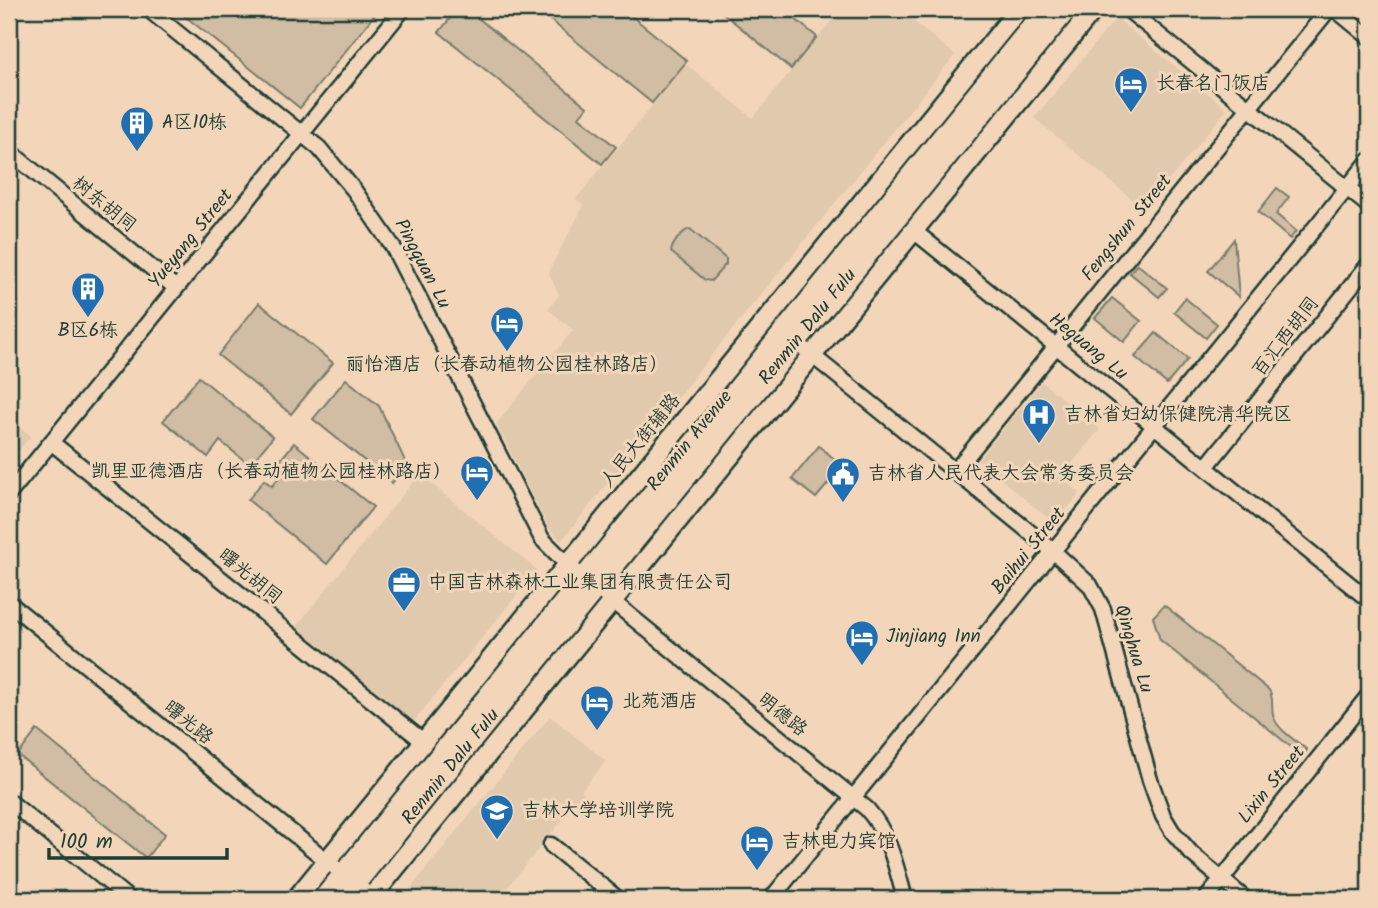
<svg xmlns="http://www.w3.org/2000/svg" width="1378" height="908" viewBox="0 0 1378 908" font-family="Kalam,'LXGW WenKai TC',sans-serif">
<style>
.built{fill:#e1c9ae}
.green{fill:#d1bda3;stroke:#787d6c;stroke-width:2}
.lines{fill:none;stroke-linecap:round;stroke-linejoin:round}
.minor-casing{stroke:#1f3d34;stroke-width:19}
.major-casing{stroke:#1f3d34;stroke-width:23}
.minor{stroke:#f3d6b9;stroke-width:14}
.major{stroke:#f3d6b9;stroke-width:18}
.labels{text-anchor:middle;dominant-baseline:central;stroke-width:6;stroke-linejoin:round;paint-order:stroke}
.poi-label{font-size:19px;fill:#1f3d34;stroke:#f3d6b9;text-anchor:start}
.street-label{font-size:19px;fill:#1f3d34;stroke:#f3d6b9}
</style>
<rect width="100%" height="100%" fill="#f3d6b9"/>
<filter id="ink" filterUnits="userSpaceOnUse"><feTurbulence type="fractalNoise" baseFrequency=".0143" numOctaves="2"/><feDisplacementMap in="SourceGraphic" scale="14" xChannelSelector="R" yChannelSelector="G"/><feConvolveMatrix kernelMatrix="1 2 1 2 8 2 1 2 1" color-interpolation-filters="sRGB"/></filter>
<g filter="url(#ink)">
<!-- built -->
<path class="built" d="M841,9H853L856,11L858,9H898L955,55L561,541L548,527L496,424L573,330L548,309L559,295L549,274L550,268L584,205L576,199L686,64L753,118Z
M1116,18L1227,109L1145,210L1034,118Z
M1042,382L1100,429L1061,477L1080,493L1055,524L978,460Z
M9,418L31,436L9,462Z
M423,477L537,570L412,724L295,628L413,482Z
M550,716L606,761L581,791L584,793L498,899H477L464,888L454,899H410L405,895Z"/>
<!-- green -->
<path class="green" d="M176,9H379L300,108Z
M458,9H467L587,107L579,117L616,147L602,164L439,32Z
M540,9H569L577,15L582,9H623L687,61L652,103L538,10Z
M718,9H783L817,37L791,69Z
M1277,188L1289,197L1276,214L1296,231L1290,239L1258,212Z
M690,229L726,259V264L711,281L705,280L671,252C672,244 682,231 690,229Z
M1234,239L1239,297L1208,271Z
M1137,264L1167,288L1159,297L1130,273Z
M1112,298L1141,321L1124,342L1095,318Z
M1185,298L1217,324L1206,338L1174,312Z
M259,303L333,363L291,414L218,355Z
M1156,333L1188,359L1167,384L1135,357Z
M199,377L273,437L250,465L220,441L208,457L163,421Z
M346,379L379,406L407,465L392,483L313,419Z
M294,443L373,507L327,564L248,500L264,480L272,486L281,475L273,469Z
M819,446L843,466L816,498L792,479Z
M1164,605L1269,690C1275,700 1270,708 1274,718C1279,731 1297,741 1307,750L1302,756L1160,640L1153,617Z
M37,730L165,834L146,858L18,755Z"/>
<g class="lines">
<!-- minor casing -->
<g class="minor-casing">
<path id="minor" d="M148,9L319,148L354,190L393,247L542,539L568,565L867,809C890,835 896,867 905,899
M1127,9L1369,206
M1335,9L1369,37
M9,151L176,288
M914,231L1369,600
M797,343L1053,551L1090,585L1103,609L1150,780L1163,816L1172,831L1191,853L1245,899
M51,442L424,742
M1206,467L1369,264
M955,471L1329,9
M9,494L403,9
M9,603L374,899
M9,801L129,899
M551,845L618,899
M771,899L1369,161
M1206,899L1369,695"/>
</g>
<!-- major casing -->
<g class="major-casing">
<path id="major" d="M296,899L1019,9
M322,899L1045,9
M344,899L1068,9
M370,899L1094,9"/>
</g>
<!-- minor -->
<use href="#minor" class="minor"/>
<!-- major -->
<use href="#major" class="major"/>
</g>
</g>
<!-- icons -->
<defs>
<g id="hotel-pin" transform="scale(1.75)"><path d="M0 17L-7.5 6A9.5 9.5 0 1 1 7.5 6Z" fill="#1f6fb2" stroke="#f3d6b9"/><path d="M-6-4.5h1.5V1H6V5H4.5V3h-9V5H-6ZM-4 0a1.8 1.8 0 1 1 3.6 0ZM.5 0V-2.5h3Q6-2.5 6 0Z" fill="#fff"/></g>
<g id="building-pin" transform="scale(1.75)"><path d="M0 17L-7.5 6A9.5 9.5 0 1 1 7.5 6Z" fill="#1f6fb2" stroke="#f3d6b9"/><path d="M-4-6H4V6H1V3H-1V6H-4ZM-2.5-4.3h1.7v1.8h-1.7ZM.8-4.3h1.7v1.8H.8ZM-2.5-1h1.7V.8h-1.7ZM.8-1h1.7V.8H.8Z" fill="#fff"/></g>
<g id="hospital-pin" transform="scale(1.75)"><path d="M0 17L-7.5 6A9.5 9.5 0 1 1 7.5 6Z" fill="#1f6fb2" stroke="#f3d6b9"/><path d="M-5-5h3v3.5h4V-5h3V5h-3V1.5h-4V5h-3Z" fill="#fff"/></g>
<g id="civic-pin" transform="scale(1.75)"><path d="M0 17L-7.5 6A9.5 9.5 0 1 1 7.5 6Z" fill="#1f6fb2" stroke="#f3d6b9"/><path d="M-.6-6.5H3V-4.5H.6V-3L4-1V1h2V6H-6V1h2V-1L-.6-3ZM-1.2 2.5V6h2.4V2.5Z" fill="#fff"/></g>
<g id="office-pin" transform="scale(1.75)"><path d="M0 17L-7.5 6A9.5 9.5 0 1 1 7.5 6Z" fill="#1f6fb2" stroke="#f3d6b9"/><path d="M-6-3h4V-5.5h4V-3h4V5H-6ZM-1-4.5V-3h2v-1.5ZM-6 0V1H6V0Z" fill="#fff"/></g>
<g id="university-pin" transform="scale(1.75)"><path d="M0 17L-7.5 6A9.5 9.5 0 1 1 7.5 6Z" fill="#1f6fb2" stroke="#f3d6b9"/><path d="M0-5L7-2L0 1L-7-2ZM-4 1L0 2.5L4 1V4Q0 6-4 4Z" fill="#fff"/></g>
</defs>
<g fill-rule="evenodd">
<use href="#hotel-pin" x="1131" y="84"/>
<use href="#building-pin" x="137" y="123"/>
<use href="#building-pin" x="88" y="289"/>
<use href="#hotel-pin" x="507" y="323"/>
<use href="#hospital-pin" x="1039" y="415"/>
<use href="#hotel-pin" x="477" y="472"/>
<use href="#civic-pin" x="843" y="474"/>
<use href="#office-pin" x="404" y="583"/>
<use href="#hotel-pin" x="862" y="637"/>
<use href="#hotel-pin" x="597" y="702"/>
<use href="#university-pin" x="497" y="811"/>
<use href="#hotel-pin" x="757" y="842"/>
</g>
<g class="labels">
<!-- poi labels -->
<g class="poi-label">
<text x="1156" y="84">长春名门饭店</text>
<text x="162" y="123">A区10栋</text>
<text x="88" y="331" text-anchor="middle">B区6栋</text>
<text x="507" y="365" text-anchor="middle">丽怡酒店（长春动植物公园桂林路店）</text>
<text x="1064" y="415">吉林省妇幼保健院清华院区</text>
<text x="452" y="472" text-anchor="end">凯里亚德酒店（长春动植物公园桂林路店）</text>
<text x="868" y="474">吉林省人民代表大会常务委员会</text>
<text x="428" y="583">中国吉林森林工业集团有限责任公司</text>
<text x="886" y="637">Jinjiang Inn</text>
<text x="622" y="702">北苑酒店</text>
<text x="522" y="811">吉林大学培训学院</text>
<text x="782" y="842">吉林电力宾馆</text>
</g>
<!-- street labels -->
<g class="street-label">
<text transform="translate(104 205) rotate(39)">树东胡同</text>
<text transform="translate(1127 228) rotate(-51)">Fengshun Street</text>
<text transform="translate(191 239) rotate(-51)">Yueyang Street</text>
<text transform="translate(422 264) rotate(62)">Pingquan Lu</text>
<text transform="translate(808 327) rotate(-51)">Renmin Dalu Fulu</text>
<text transform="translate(1286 337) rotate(-52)">百汇西胡同</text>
<text transform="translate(1088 347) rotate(39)">Heguang Lu</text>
<text transform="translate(641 441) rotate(-51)">人民大街辅路</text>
<text transform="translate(690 441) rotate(-51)">Renmin Avenue</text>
<text transform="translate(1029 551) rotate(-51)">Baihui Street</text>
<text transform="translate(250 577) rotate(39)">曙光胡同</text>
<text transform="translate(1133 649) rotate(73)">Qinghua Lu</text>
<text transform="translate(782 715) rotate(39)">明德路</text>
<text transform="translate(188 723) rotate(39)">曙光路</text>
<text transform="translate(451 767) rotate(-51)">Renmin Dalu Fulu</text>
<text transform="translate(1272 785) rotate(-51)">Lixin Street</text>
</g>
</g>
<!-- margin -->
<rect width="1378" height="908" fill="none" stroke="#f3d6b9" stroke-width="35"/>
<rect x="18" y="18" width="1343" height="873" fill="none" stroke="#1f3d34" stroke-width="2.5" filter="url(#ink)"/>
<!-- scale -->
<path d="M49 848v10h178v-10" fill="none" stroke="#1f3d34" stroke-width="3.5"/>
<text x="60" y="848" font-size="21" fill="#1f3d34" stroke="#f3d6b9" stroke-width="5" paint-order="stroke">100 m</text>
</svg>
